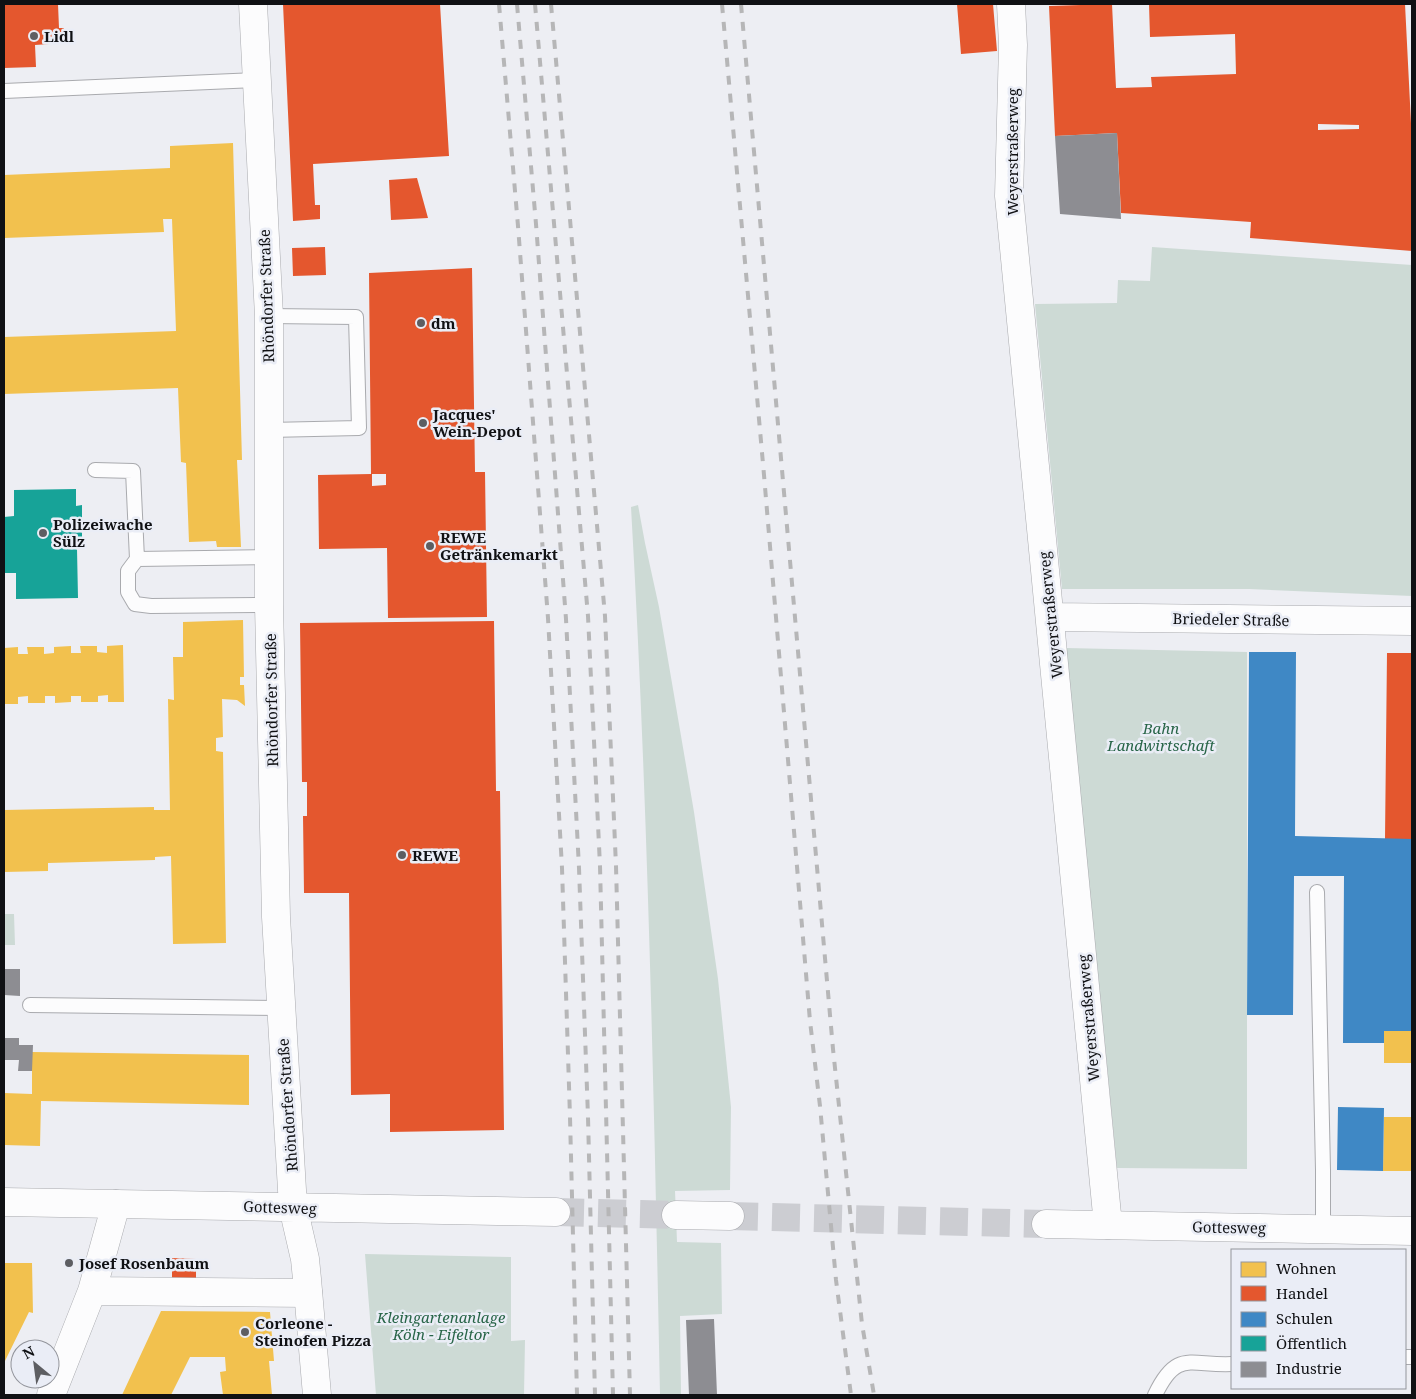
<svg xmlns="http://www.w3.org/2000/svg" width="1416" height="1399" viewBox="0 0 1416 1399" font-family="'Noto Serif',serif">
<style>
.green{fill:#cddad5}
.homes{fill:#f2c14e}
.shops{fill:#e4572e;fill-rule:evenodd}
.schools{fill:#3f88c5}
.public{fill:#17a398}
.industry{fill:#8d8d92}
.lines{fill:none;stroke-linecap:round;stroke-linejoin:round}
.secondary-tunnel{stroke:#cccdd2;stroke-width:28;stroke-dasharray:28 14;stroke-linecap:butt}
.lane-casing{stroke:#a9aaae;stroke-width:16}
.street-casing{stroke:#a9aaae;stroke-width:29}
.secondary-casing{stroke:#a9aaae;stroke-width:29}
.lane{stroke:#fcfcfd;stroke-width:14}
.street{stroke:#fcfcfd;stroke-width:28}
.secondary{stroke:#fcfcfd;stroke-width:28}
.rail{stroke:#b6b6b7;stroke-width:4;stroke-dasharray:9 9;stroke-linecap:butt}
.poi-dot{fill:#5d5e62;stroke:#eaedf6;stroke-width:2}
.labels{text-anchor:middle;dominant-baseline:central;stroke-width:5;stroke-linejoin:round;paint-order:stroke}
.poi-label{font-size:15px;font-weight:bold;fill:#101114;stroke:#eaedf6;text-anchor:start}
.street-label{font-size:15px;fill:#101114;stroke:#eaedf6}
.park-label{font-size:15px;font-style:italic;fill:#286548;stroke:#eaedf6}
</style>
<rect width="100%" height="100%" fill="#edeef3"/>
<!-- green -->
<path class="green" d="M1152,247L1412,265V596L1249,589H1062L1035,304L1117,303L1118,280L1150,281Z
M638,505L645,543L659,607L694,812L718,979L731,1107L730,1190L675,1191L677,1242L721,1243L722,1314L680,1316L681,1395H660C654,1099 648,803 631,507Z
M1066,648L1247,652V1169L1117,1168Z
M4,914H14L15,945H4Z
M365,1254L511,1257V1341L525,1340L524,1395H376Z"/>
<!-- homes -->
<path class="homes" d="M233,143L242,460H237L241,547H217L216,541L189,542L186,463L181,462L178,388L4,394V337L176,331L172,219H163L164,232L4,238V175L170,168V146Z
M243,620L244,677H240V685H244L245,706L237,700L222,699L223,737L216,738V751L223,752L226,943L173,944L171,856L155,857V860L48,863V871L4,872V810L154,807V810H170L168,699L174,700L173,657H183V622Z
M123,645L124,702H108V695L98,696V702H81V696H71V702L55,703V696H45V703H28V696L18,697V704H4V648L18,647V654H28L27,647H44V654L54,653V647L71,646V653H81L80,646H97V652L107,653V646Z
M1384,1031H1412V1063H1384Z
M32,1052L249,1055V1105L41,1101L40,1146L4,1145V1093L32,1094Z
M1384,1117H1412V1171H1383Z
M4,1263H32L33,1313L29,1312L4,1363Z
M161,1311L270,1312L274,1361H269L272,1395H223L220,1372L226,1371L225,1357H190L171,1395H122Z"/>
<!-- shops -->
<path class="shops" d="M4,4H58L59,28H64V43L35,45L36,67L4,68Z
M283,4H440L449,156L313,164L315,205H320V219L293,221Z
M957,4H993L997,51L961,54Z
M1112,4L1116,88L1152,87L1151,77L1236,74L1235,34L1150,37L1149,4H1405L1412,143H1411L1412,251L1250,238L1251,222L1121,213L1117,133L1055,136L1049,6ZM1318,124L1359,125V129L1318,130Z
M417,178L428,218L391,220L389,180Z
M325,247L326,275L293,276L292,248Z
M472,268L475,472H485L487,617L388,618L387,548L319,549L318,475L371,474L369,273ZM372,474H386V485L372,486Z
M494,621L496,791H500L504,1130L390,1132V1094L351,1095L349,893H304L303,816H307V782H302L300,623Z
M1387,653H1412V839H1385Z
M172,1258L196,1259V1279H172Z"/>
<!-- schools -->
<path class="schools" d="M1249,652H1296L1295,836L1412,839V1031H1384V1043H1343L1344,876H1294L1293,1015H1247Z
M1338,1107L1384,1108L1383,1171L1337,1170Z"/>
<!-- public -->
<path class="public" d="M76,489V506L82,505V549H77L78,598L16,599V573H4V517L14,516V490Z"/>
<!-- industry -->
<path class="industry" d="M1117,133L1121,219L1060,214L1055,136Z
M4,969H20V996L4,995Z
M4,1038H19V1045H33L32,1071H18L19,1060H4Z
M714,1319L717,1395H689L686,1320Z"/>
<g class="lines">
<!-- secondary-tunnel -->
<path class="secondary-tunnel" d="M556,1212L676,1215
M730,1216L1046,1224"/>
<!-- lane casing -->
<g class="lane-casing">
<path id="lane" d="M4,91L257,80
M269,316L356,317L359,428L269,430
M95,470L133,471L137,559
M269,557L137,559L128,571V592L135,604L151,606L269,605
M1317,892L1323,1170V1229
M30,1005L281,1008
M1405,1357H1412
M1155,1395C1177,1349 1190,1366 1232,1364"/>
</g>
<!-- street casing -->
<g class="street-casing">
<path id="street" d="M253,4L269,316V605L276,917L293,1207
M1011,4L1013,45L1009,196L1108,1225
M1050,617L1412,621
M92,1291L308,1293
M51,1395L92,1291L116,1204"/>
</g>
<!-- secondary casing -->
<g class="secondary-casing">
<path id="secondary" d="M4,1202L556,1212
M293,1207L305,1259L307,1279L317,1395
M676,1215L730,1216
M1046,1224L1412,1231"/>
</g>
<!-- lane -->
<use href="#lane" class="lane"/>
<!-- street -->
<use href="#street" class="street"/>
<!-- secondary -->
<use href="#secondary" class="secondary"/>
<!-- rail -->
<path class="rail" d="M499,4L518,226L548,618L562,868L570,1117L577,1395
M517,4L536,224L566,619L579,868L588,1117L595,1395
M535,4L588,616L600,866L613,1395
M551,4L605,616L616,866L630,1395
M722,4L764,475L810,1021L820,1106L836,1280L851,1395
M741,4L833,1049L862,1324L874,1395"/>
</g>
<!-- markers -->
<g class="poi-dot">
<circle cx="34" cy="36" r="5"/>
<circle cx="421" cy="323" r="5"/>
<circle cx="423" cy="423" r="5"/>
<circle cx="43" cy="533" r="5"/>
<circle cx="430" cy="546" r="5"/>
<circle cx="402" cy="855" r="5"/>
<circle cx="69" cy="1263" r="5"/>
<circle cx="245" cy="1332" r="5"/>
</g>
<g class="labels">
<!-- poi labels -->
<g class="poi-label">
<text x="44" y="36">Lidl</text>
<text x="431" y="323">dm</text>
<text x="433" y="414">Jacques'<tspan x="433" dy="17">Wein-Depot</tspan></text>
<text x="53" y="524">Polizeiwache<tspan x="53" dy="17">Sülz</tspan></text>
<text x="440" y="537">REWE<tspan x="440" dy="17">Getränkemarkt</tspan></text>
<text x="412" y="855">REWE</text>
<text x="79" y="1263">Josef Rosenbaum</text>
<text x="255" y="1323">Corleone -<tspan x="255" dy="17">Steinofen Pizza</tspan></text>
</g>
<!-- street labels -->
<g class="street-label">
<text transform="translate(1012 152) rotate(-90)">Weyerstraßerweg</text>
<text transform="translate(266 296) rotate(-92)">Rhöndorfer Straße</text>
<text transform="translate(1050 615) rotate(-96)">Weyerstraßerweg</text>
<text transform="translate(1231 619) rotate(1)">Briedeler Straße</text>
<text transform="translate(271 700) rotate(-91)">Rhöndorfer Straße</text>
<text transform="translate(1088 1018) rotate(-95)">Weyerstraßerweg</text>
<text transform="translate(287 1105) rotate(-94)">Rhöndorfer Straße</text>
<text transform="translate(280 1207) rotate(2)">Gottesweg</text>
<text transform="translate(1229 1227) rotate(1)">Gottesweg</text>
</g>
<!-- park labels -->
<g class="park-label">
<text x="1161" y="728">Bahn<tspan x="1161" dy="17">Landwirtschaft</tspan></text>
<text x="441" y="1317">Kleingartenanlage<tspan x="441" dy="17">Köln - Eifeltor</tspan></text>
</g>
</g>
<!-- border -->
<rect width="1416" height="1399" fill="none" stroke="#101114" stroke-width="10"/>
<!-- legend -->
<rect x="1231" y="1249" width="175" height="140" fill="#eaedf6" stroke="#93959c"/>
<rect x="1241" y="1262" width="25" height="15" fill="#f2c14e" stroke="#93959c"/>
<text x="1276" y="1274" font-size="15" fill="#101114">Wohnen</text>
<rect x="1241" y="1286" width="25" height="15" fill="#e4572e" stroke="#93959c"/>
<text x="1276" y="1299" font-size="15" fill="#101114">Handel</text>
<rect x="1241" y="1312" width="25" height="15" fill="#3f88c5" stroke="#93959c"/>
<text x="1276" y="1324" font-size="15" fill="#101114">Schulen</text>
<rect x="1241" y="1336" width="25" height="15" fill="#17a398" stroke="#93959c"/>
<text x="1276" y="1349" font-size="15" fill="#101114">Öffentlich</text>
<rect x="1241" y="1362" width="25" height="15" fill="#8d8d92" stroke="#93959c"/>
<text x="1276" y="1374" font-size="15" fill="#101114">Industrie</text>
<!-- north arrow -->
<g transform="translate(35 1364) rotate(331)"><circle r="24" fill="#eaedf6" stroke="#93959c"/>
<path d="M0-4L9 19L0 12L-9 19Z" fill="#5d5e62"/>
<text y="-8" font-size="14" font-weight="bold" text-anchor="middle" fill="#101114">N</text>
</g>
</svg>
